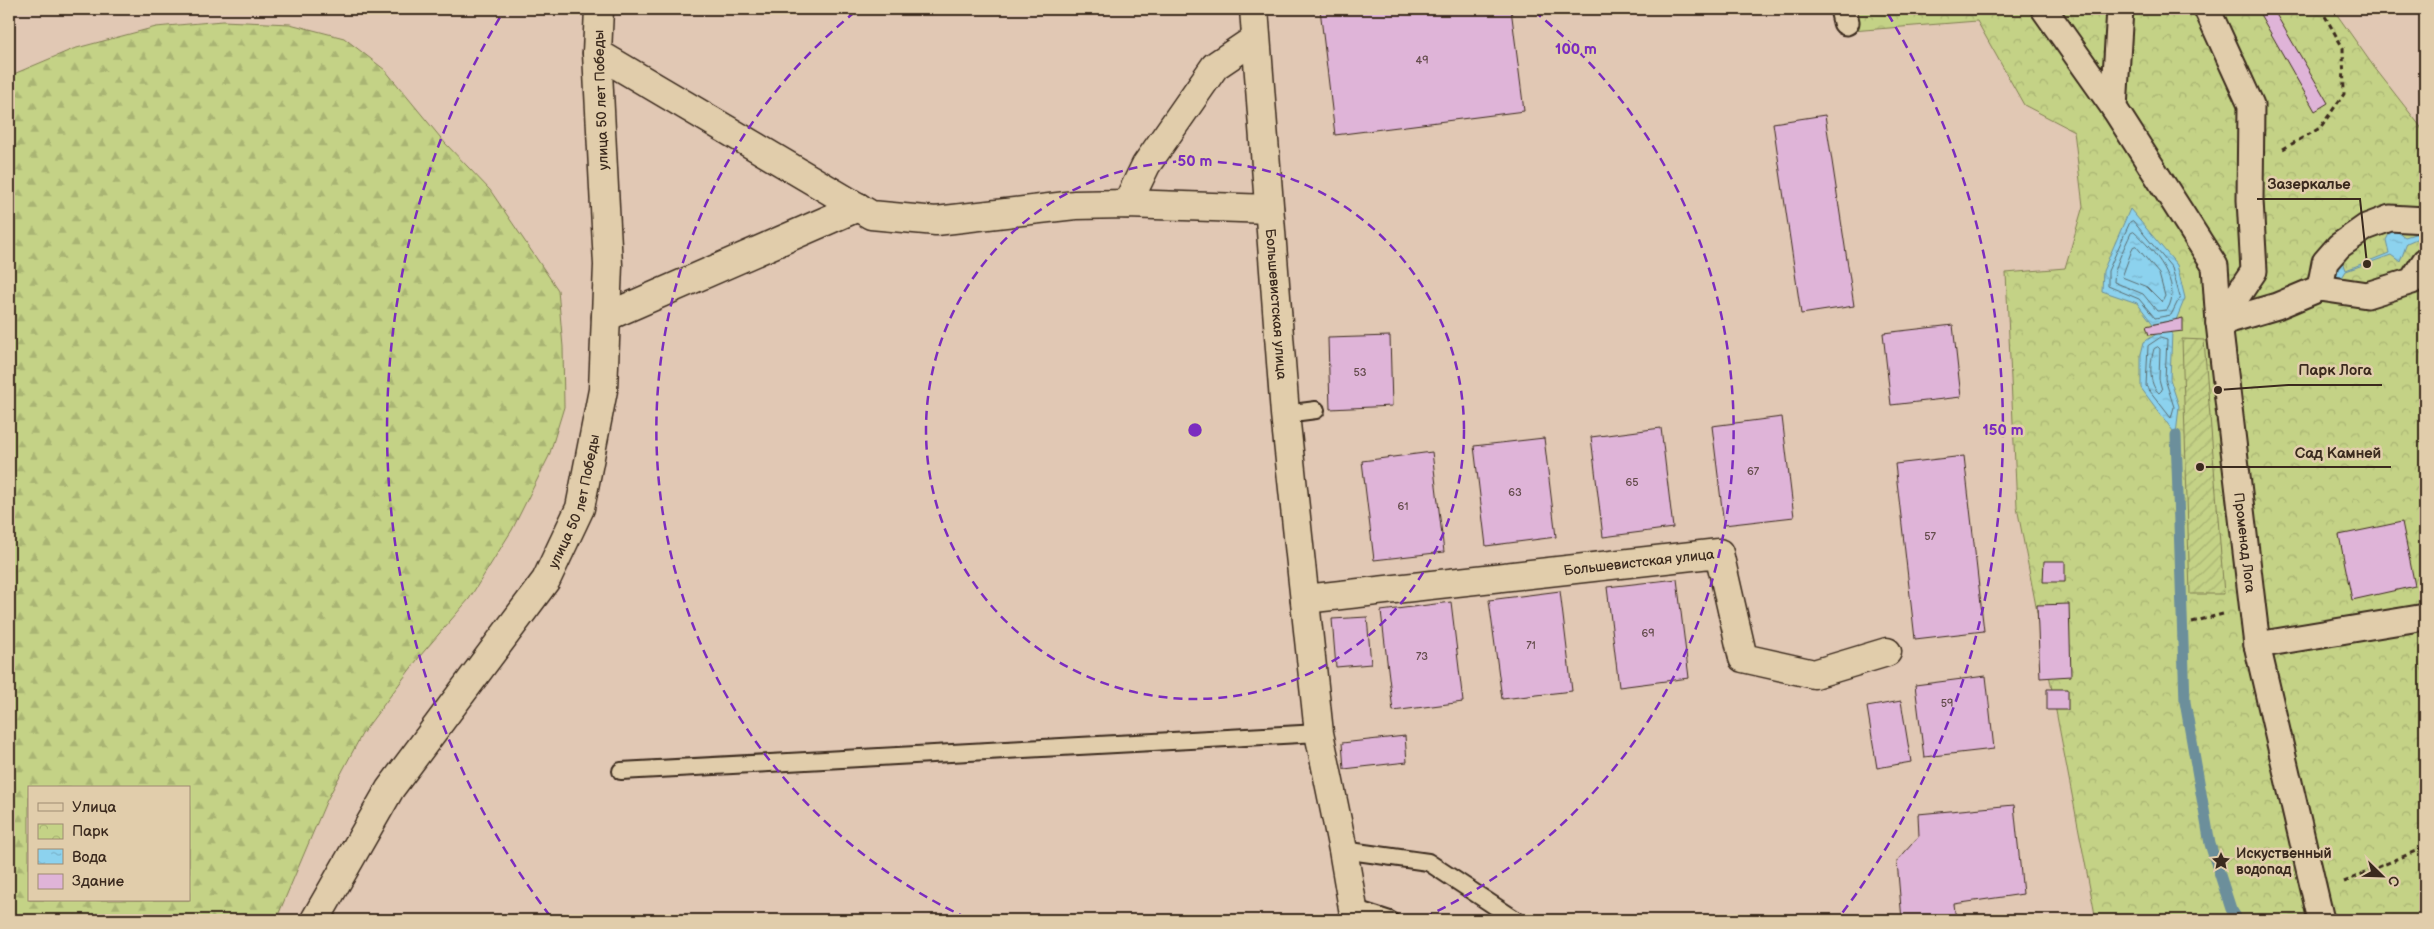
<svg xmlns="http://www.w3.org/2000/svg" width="2434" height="929" viewBox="0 0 2434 929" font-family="'Balsamiq Sans',sans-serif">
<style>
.forest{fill:url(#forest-firs);stroke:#807e52;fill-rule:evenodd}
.park{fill:url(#park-crowns);stroke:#807e52}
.garden{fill:url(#garden-furrows);stroke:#807e52}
.water{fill:url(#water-ripples);stroke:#6c8f9b}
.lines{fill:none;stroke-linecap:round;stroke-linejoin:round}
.shore{stroke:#5b6d71;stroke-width:1}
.stream{stroke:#6c8f9b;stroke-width:11}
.building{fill:#dfb4d8;stroke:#3b2a1e}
.service-casing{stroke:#3b2a1e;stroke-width:20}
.pedestrian-casing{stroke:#3b2a1e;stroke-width:29}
.minor-casing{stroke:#3b2a1e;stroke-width:31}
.tertiary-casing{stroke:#3b2a1e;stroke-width:31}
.path{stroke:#3b2a1e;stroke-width:3;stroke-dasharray:5 4;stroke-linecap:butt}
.service{stroke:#e1cdab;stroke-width:16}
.pedestrian{stroke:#e1cdab;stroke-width:25}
.minor{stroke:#e1cdab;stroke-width:28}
.tertiary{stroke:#e1cdab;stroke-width:28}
.ring{fill:none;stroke:#7b2cbf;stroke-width:2.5;stroke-dasharray:9 6}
.labels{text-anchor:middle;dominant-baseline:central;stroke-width:5;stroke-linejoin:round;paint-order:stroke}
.number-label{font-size:11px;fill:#644c4c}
.street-label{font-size:14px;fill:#3b2a1e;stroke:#e1cdab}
.poi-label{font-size:14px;font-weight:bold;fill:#3b2a1e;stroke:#e1cdab;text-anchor:start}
.centre{fill:#7b2cbf;stroke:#e1cdab;stroke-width:2.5}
.ring-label{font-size:15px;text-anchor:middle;font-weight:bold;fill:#7b2cbf;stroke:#e1cdab;stroke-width:5;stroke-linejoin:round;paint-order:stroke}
.leader{fill:none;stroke:#3b2a1e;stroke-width:2}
.callout-dot{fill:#3b2a1e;stroke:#e1cdab;stroke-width:2}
.callout-label{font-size:15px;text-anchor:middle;font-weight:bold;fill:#3b2a1e;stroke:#e1cdab;stroke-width:5;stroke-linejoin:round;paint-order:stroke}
</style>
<defs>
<pattern id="forest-firs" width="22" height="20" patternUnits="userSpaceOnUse" patternTransform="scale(1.25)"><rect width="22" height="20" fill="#c4d286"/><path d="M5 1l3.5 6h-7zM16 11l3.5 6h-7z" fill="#a9b473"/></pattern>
<pattern id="park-crowns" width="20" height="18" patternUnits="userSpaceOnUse" patternTransform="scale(1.25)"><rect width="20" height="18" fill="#c4d286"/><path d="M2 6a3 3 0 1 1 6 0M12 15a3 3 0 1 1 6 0" fill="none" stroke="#a9b473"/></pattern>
<pattern id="garden-furrows" width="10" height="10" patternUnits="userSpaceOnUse" patternTransform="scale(1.25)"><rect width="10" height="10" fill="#c4d286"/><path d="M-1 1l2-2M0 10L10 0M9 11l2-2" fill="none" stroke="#a9b473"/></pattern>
<pattern id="water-ripples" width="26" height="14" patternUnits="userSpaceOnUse" patternTransform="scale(1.25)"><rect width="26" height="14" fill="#8cd2ee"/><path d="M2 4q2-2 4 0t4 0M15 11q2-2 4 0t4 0" fill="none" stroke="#7ab4cc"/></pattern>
</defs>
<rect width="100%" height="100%" fill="#e1c8b4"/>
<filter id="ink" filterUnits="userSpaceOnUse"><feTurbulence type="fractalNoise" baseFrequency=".02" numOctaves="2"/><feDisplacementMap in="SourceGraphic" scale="10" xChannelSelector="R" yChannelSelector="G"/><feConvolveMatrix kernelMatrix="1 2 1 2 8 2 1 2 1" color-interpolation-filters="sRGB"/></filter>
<g filter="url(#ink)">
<!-- forest -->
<path class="forest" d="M222,21L290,24L344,38L385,70L445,143L490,190L558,290L563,347L564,407L549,456L512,530L469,599L420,656L362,734L326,802L276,920H9V76L73,49L156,27ZM29,788H189V900H29Z"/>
<!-- park -->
<path class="park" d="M1834,9H2333L2374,67L2424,131L2425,920H2096L2017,507L2006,273L2065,268L2083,206L2074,131L2024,105L1977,21L1839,32Z"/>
<!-- garden -->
<path class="garden" d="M2182,339L2204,340L2224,594H2190Z"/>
<!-- water -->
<path class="water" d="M2130,209L2177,265L2185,298L2176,320L2153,324L2137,303L2102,291L2103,271Z
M2392,228L2405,237L2425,231V235L2407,243L2400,262L2391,255L2346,271L2338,284L2330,273L2334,261L2344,264L2346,270L2389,253L2386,240Z
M2172,332L2170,379L2179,406L2176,435L2141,388V354L2144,342L2158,333Z"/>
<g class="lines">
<!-- shore -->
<path class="shore" d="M2133,221L2172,268L2180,297L2171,315L2155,318L2139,299L2108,286V271L2130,222Z
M2134,232C2153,249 2184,284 2167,310L2157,311L2143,294L2114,282C2114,265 2124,249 2131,233Z
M2136,246L2159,274L2165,296L2162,302L2147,287L2122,277L2133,247Z
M2160,338L2167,340L2165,379L2174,407L2171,418L2146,386L2148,346Z
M2158,347L2160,349L2159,379L2162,390L2159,393C2148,384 2150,362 2154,349Z"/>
<!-- stream -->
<path class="stream" d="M2176,435L2185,702L2210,844L2231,909L2238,920"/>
</g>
<!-- building -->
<path class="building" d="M1320,9H1511L1524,111L1335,135Z
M2257,9H2273L2328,103L2315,111Z
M1825,115L1854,306L1801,314L1773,123Z
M2183,318V331L2149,335L2146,326Z
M1953,325L1961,397L1891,405L1883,333Z
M1390,336L1392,406L1330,409L1328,338Z
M1782,417L1794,517L1724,525L1712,426Z
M1661,428L1673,528L1603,537L1591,437Z
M1544,438L1556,537L1486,546L1474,446Z
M1432,452L1444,552L1374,560L1362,461Z
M1964,456L1984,631L1915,639L1895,464Z
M2402,522L2415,586L2352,600L2339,535Z
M2044,561H2065V582H2043Z
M1677,579L1689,678L1619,687L1607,587Z
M1560,591L1572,691L1502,699L1489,600Z
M1451,602L1463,702L1393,711L1381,611Z
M2069,604L2071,676L2040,678L2037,605Z
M1367,617L1371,664L1336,667L1332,619Z
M1986,676L1994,749L1924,757L1915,685Z
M2047,689H2068V710H2047Z
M1901,701L1911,762L1877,768L1867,707Z
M1405,736L1407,762L1344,769L1342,743Z
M2014,805L2023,894L1954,904L1956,920H1902L1897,861L1919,836L1918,814Z"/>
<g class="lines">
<!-- service casing -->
<g class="service-casing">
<path id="service" d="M1285,414L1316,410
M621,771L1319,733
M1343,850L1428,862L1516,920
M1353,908L1390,920"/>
</g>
<!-- pedestrian casing -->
<g class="pedestrian-casing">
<g id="pedestrian">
<path d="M1843,9L1846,22"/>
<path d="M2044,9L2114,108"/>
<path id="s1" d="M2120,9L2114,108L2215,266L2219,323L2257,645L2321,920"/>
<path d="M2207,9L2251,105L2250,200L2254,271L2219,323"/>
<path d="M2320,288L2325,262L2339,246L2366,227L2390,218L2425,220"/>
<path d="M2219,323L2277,306L2320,288L2367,295L2412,281L2425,261"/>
<path d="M2257,645L2425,617"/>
</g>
</g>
<!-- minor casing -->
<g class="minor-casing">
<g id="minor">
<path d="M597,53L871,215L936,221L1075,205L1127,204L1269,209"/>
<path d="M1127,204L1146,165L1215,66L1255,39"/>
<path d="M606,317L858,207"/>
<path id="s2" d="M1305,599L1719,553L1743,658L1814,674L1887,652"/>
<path id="s3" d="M315,920L390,789L546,580L580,508L603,390L608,265L597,53L599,9"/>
</g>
</g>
<!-- tertiary casing -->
<g class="tertiary-casing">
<g id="tertiary">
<path id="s4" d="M1254,9L1285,414L1319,733L1343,850L1355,920"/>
</g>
</g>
<!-- path -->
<path class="path" d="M2283,149L2320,128L2344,94L2343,48L2321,9
M2192,622L2223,614
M2344,882L2425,847
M2421,920L2425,913"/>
<!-- service -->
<use href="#service" class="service"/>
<!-- pedestrian -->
<use href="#pedestrian" class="pedestrian"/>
<!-- minor -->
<use href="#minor" class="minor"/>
<!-- tertiary -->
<use href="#tertiary" class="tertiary"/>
</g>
</g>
<!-- distance rings -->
<g class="ring">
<circle cx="1195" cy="430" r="269"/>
<path d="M967 918A539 539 0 0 1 856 11M1534 11A539 539 0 0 1 1423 918"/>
<path d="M550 916A808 808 0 0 1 502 14M1888 14A808 808 0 0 1 1840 916"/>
</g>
<!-- icons -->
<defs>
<g id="sight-bare" transform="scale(1.5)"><path d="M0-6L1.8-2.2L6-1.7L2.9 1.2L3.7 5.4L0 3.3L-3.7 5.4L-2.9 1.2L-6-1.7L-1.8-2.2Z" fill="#3b2a1e" stroke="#e1cdab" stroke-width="2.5" paint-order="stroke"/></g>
</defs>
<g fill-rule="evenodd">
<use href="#sight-bare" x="2221" y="861"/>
</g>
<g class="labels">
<!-- number labels -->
<g class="number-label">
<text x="1422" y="60">49</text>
<text x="1360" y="372">53</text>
<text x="1753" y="471">67</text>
<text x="1632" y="482">65</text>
<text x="1515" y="492">63</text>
<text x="1403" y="506">61</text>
<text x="1930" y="536">57</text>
<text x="1648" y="633">69</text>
<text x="1531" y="645">71</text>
<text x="1422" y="656">73</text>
<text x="1947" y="703">59</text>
</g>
<!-- street labels -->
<g class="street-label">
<text transform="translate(601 100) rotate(-92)">улица 50 лет Победы</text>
<text stroke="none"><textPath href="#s4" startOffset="296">Большевистская улица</textPath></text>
<text stroke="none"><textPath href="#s3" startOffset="496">улица 50 лет Победы</textPath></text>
<text stroke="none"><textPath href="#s1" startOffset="565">Променад Лога</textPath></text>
<text stroke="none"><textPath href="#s2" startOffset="336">Большевистская улица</textPath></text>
</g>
<!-- poi labels -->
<g class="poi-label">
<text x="2236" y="853">Искуственный<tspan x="2236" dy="16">водопад</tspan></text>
</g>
</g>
<circle cx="1195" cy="430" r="8" class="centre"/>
<g class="ring-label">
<text x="1576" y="54">100 m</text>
<text x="1195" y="166">50 m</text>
<text x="2003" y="435">150 m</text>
</g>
<!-- callouts -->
<path class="leader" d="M2367 264L2360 199H2257M2218 390L2288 385H2382M2200 467L2284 467H2391"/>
<g class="callout-dot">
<circle cx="2367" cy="264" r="5"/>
<circle cx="2218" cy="390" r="5"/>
<circle cx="2200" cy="467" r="5"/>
</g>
<g class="callout-label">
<text x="2309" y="189">Зазеркалье</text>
<text x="2335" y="375">Парк Лога</text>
<text x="2338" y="458">Сад Камней</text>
</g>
<!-- margin -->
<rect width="2434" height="929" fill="none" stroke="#e1cdab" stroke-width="30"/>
<rect x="15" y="15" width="2404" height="899" fill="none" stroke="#3b2a1e" stroke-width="2" filter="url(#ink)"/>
<!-- legend -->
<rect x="28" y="786" width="162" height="115" fill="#e1cdab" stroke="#9f8c73"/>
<rect x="38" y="803" width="25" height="8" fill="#e1cdab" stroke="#9f8c73"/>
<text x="72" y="812" font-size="15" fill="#3b2a1e">Улица</text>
<rect x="38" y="824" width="25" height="15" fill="url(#park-crowns)" stroke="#9f8c73"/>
<text x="72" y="836" font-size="15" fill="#3b2a1e">Парк</text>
<rect x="38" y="849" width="25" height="15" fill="url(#water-ripples)" stroke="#9f8c73"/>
<text x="72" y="862" font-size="15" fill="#3b2a1e">Вода</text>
<rect x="38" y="874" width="25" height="15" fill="#dfb4d8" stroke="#9f8c73"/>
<text x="72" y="886" font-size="15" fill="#3b2a1e">Здание</text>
<!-- north arrow -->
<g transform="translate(2382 876) rotate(113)" stroke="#e1cdab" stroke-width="4" paint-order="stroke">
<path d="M0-4L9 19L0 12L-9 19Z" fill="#3b2a1e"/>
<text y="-8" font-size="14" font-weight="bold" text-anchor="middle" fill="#3b2a1e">С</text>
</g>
</svg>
